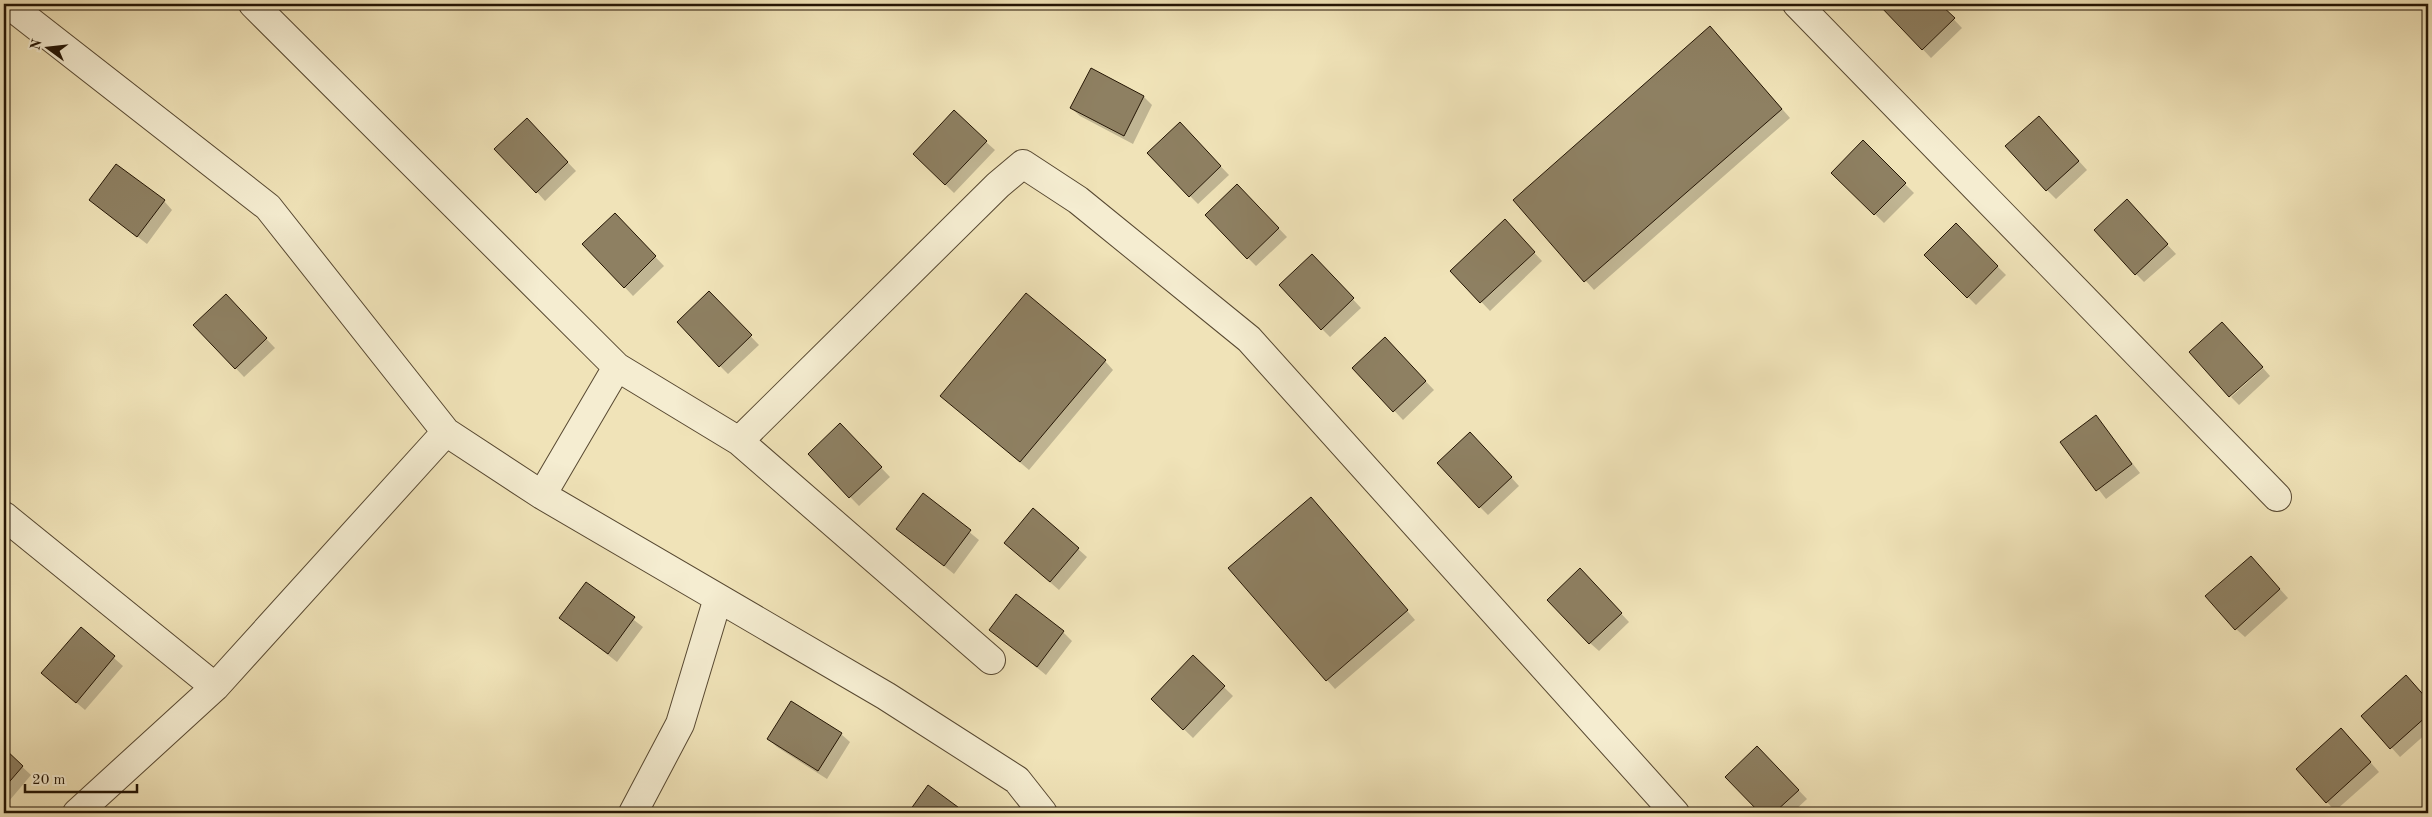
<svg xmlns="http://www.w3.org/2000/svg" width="2432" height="817" viewBox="0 0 2432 817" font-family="'Old Standard TT',serif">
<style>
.shadow{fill:#0003}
.building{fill:#8e8062;stroke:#241504}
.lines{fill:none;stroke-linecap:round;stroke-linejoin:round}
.minor-casing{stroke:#574831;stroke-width:30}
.minor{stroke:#f5edd1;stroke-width:28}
</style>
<rect width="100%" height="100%" fill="#f0e3b8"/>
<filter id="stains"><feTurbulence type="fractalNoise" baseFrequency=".004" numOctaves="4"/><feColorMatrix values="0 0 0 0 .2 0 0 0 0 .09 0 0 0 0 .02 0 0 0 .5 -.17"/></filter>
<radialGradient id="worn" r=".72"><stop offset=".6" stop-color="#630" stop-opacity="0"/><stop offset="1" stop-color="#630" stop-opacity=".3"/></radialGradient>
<!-- shadow -->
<path class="shadow" d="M1685,4H1695L1690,9Z
M1884,4H1939L1962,28L1931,58L1882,6Z
M1719,36L1790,118L1594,290L1514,200Z
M1144,97L1152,105L1133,144L1080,116L1071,108Z
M2047,126L2087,170L2056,199L2047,190Z
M535,128L576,171L545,201L537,192Z
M1188,132L1229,175L1198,204L1190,196Z
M986,142L995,150L954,193L914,154Z
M1863,142L1914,193L1884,223L1833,173Z
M1237,185L1287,237L1256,266L1248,258Z
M90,200L164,201L172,210L147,244Z
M2135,210L2176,254L2144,282L2136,274Z
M623,223L664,266L633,296L584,244Z
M1956,225L2006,275L1976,305L1926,255Z
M1513,230L1542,261L1490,311L1452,271Z
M1321,265L1361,308L1330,337L1322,329Z
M709,293L759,345L728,374L720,366Z
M234,305L275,348L244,377L195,325Z
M1393,347L1434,390L1403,420L1354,368Z
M1105,361L1113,370L1029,470L951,404Z
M2263,368L2270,376L2239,405L2231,397Z
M2096,417L2140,473L2106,499L2062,442Z
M849,434L890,477L859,506L809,455Z
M1479,442L1519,486L1488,515L1480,507Z
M924,495L979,540L954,574L898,529Z
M1319,507L1415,620L1335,689L1327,680Z
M1078,549L1087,557L1059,590L1014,551Z
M2259,566L2288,598L2245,637L2236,629Z
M1589,579L1629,622L1599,651L1590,643Z
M586,583L643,627L617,662L561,618Z
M81,629L123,666L85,710L51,681Z
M991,630L1063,632L1072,641L1046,675Z
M1193,657L1233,696L1193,738L1153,699Z
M2414,685L2428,701V732L2400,757L2363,716Z
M841,734L850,742L827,779L777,747L768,739Z
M2350,739L2379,772L2335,811L2327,802Z
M4,750L31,775L4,807Z
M1766,756L1807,799L1792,813H1761L1727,777Z
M928,787L964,813H909Z"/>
<!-- building -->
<path class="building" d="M1883,4H1940L1955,18L1922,50L1880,6Z
M1710,26L1782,109L1584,282L1513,200Z
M1091,68L1144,96L1124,136L1070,108Z
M954,110L987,141L945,185L913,154Z
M2039,116L2079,161L2046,191L2005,146Z
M527,118L568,162L536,193L494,149Z
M1180,122L1221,166L1189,197L1147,153Z
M1863,140L1906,183L1874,215L1831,173Z
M116,164L165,200L137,237L89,200Z
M1237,184L1279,228L1247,259L1205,215Z
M2127,199L2168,244L2135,275L2094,230Z
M615,213L656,256L624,288L582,244Z
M1505,219L1535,252L1480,303L1450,271Z
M1956,223L1998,266L1967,298L1924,255Z
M1312,254L1354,298L1321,330L1279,285Z
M709,291L752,335L719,367L677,322Z
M1026,293L1106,360L1020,462L940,396Z
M226,294L267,338L235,369L193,325Z
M2222,322L2263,367L2229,397L2189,352Z
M1385,337L1426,381L1393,412L1352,368Z
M2096,415L2132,464L2096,491L2060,442Z
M840,423L882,467L849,498L808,454Z
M1470,432L1512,477L1479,508L1437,463Z
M923,493L971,530L944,566L896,529Z
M1311,497L1408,610L1326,681L1228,568Z
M1033,508L1079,548L1050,582L1004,543Z
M2251,556L2280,589L2235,630L2205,596Z
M1580,568L1622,613L1589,644L1547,600Z
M586,582L635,617L608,654L559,618Z
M1016,594L1064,631L1037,667L989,630Z
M81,627L115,656L76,703L41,673Z
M1193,655L1225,686L1183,730L1151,699Z
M2406,675L2428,700V715L2390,749L2361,716Z
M791,701L842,733L818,771L767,739Z
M2341,728L2371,762L2326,803L2296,769Z
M1757,746L1799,790L1774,813H1760L1725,777Z
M4,748L23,766L4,788Z
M928,785L966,813H908Z"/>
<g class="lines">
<!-- minor casing -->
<g class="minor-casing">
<path id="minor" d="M8,4L268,207L446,432L542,495L886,696L1017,780L1043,813
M253,4L617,367L739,441L991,660
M1797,4L2277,497
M739,441L998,185L1023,164L1078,200L1249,339L1675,813
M542,495L617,367
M4,516L215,687
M77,813L215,687L446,432
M633,813L680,724L718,598"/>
</g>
<!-- minor -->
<use href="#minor" class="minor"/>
</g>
<!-- margin -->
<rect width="2432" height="817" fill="none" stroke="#f0e3b8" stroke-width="20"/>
<rect x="5" y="5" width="2422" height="807" fill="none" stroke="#241504" stroke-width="2.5"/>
<rect x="10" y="10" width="2412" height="797" fill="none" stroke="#241504"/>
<!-- north arrow -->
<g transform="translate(48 48) rotate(285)" stroke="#f5edd1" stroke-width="4" paint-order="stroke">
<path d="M0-4L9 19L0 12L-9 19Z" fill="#241504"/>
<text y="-8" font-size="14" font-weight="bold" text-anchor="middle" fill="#241504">N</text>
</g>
<!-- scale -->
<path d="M25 784v8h112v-8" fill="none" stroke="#241504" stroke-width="2.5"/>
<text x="32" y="784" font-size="15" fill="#241504" stroke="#f5edd1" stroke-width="4" paint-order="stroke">20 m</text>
<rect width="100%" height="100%" filter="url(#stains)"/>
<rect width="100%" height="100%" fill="url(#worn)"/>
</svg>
